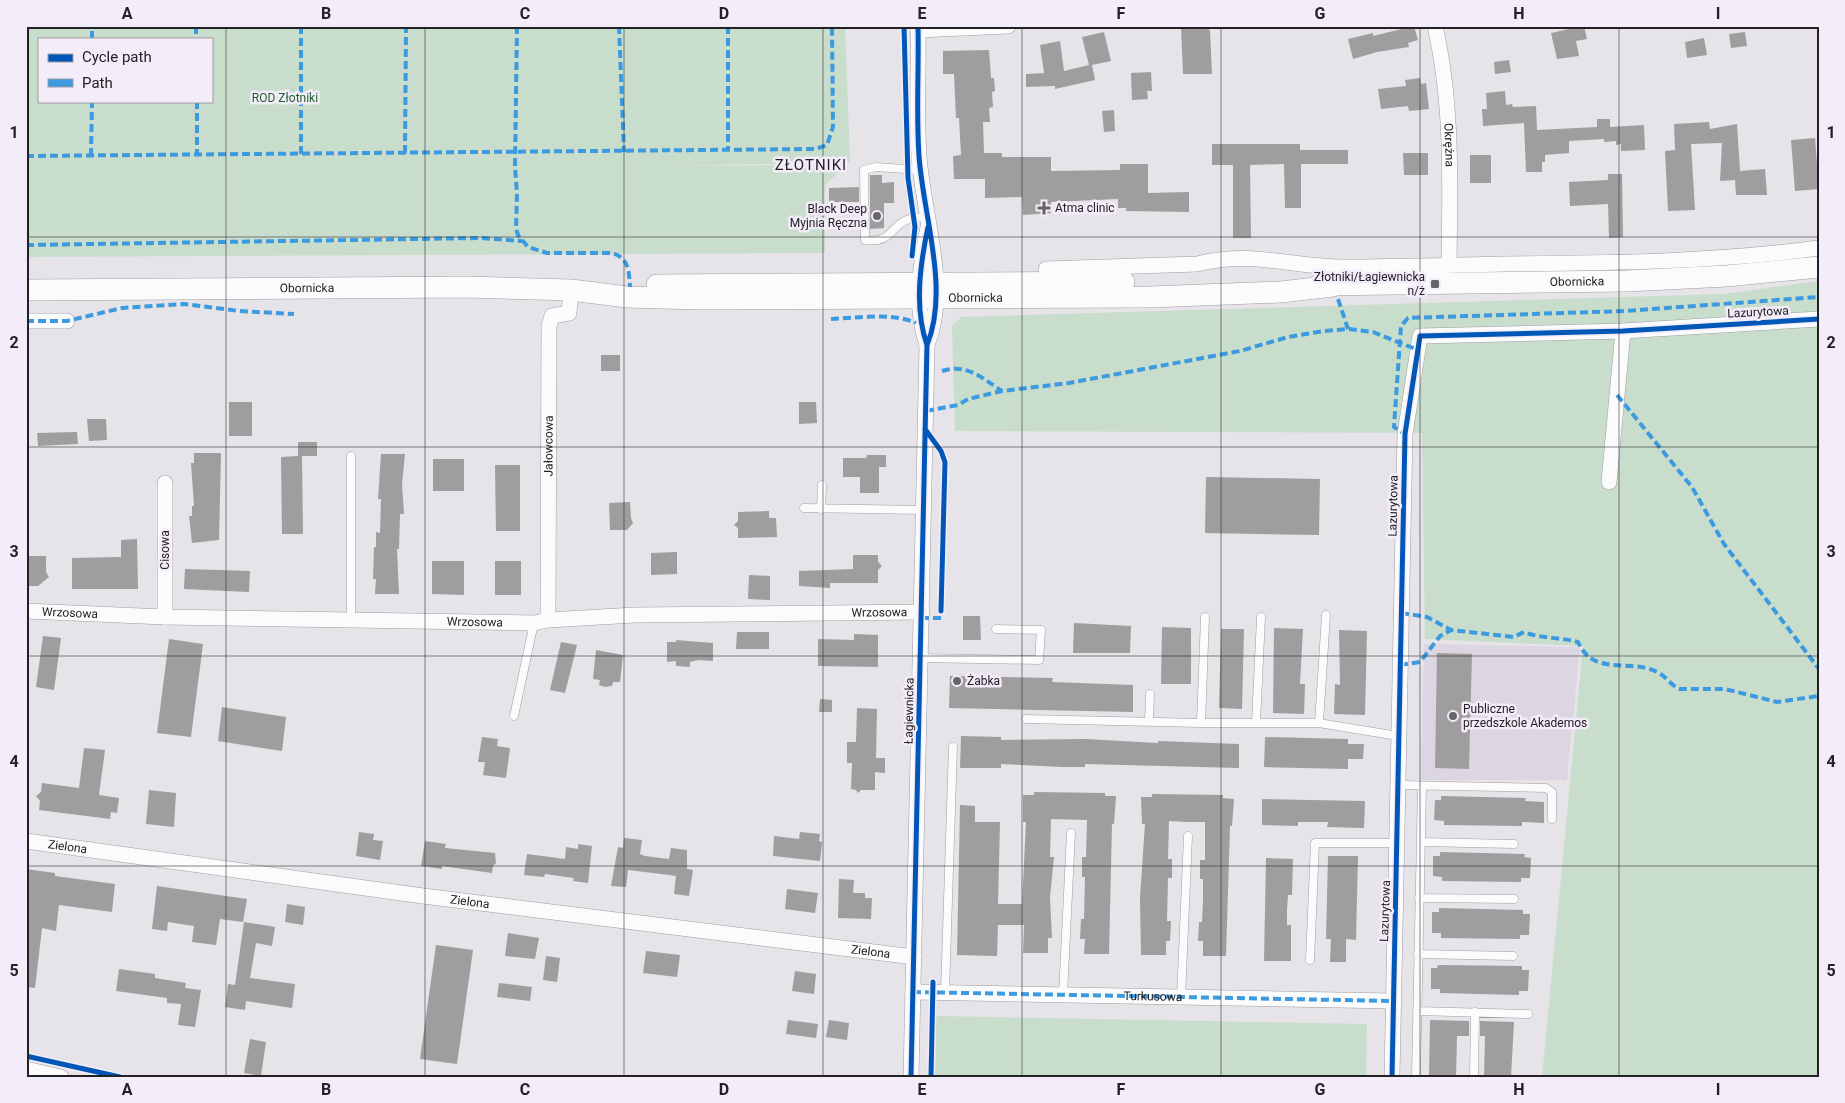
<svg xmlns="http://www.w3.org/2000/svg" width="1845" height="1103" viewBox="0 0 1845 1103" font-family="Roboto,sans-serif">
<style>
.built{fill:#dcd6e3}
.green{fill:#c9ddcc;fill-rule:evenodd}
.building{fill:#a09d9e}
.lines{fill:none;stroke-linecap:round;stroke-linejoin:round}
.service-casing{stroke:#a09da2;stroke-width:9}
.minor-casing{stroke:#a09da2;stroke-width:16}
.secondary-casing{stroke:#a09da2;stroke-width:22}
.service{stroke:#fbfbfc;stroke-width:8}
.minor{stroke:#fbfbfc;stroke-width:15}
.secondary{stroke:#fbfbfc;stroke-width:21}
.quiet{stroke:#3c9be0;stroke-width:4;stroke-dasharray:8 4;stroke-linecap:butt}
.cycleway-casing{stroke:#f3edf9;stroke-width:8}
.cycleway{stroke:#0057b8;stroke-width:5}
.grid{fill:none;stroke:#232125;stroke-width:1;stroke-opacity:0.55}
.poi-dot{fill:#67656a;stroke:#f3edf9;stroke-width:2}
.labels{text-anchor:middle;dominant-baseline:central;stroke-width:5;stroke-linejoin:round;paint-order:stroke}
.park-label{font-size:12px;fill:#235e2e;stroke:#f3edf9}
.street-label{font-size:12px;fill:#232125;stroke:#f3edf9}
.poi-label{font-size:12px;fill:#232125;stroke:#f3edf9;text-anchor:start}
.quarter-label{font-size:15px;letter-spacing:1px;fill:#232125;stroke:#f3edf9}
.neatline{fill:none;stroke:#232125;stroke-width:2}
.grid-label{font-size:16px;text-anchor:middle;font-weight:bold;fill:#232125}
</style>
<rect width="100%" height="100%" fill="#e6e3e9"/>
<!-- built -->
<path class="built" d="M1424,644L1580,647L1567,780H1421Z"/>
<!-- green -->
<path class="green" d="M26,26H845L850,161L825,185V253L26,257ZM39,39H211V101H39ZM831,162L811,165L662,166L811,163Z
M1819,281V1077H1542L1583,646L1425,639L1422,433L955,431L952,326L961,317L1724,294Z
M936,1016L1367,1024L1366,1077H935Z"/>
<!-- building -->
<path class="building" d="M1181,26H1207L1210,31L1212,74H1183Z
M1414,26L1418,40L1408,43L1409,47L1377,52L1353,59L1348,39L1373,33V36Z
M1568,26H1584L1587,39L1576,41L1579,56L1557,59L1551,33L1569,29Z
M1104,32L1111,61L1092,65L1095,80L1055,89V86L1026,87V74L1044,73L1040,45L1060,41L1064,71L1089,65L1082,37Z
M1745,32L1747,46L1731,48L1729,34Z
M1704,38L1707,55L1687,58L1685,42Z
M989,50L991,78H994L995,91L992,92L993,107L989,108L990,122H983L984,153H1002V157H1051V171L1120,170V164H1148V193L1189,192V212L1126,211V208H1118V199L1051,202V213L1023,215L1022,197L985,198V179H954L953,156L961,155L959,118H956L954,74H943V51Z
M1509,60L1511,72L1495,74L1494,62Z
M1151,72L1152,91H1147L1148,99L1132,100L1131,73Z
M1420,78L1421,84L1426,83L1429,109L1409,111L1408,106L1381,109L1378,89L1406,86L1405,80Z
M1505,91L1506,105L1512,104L1513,107L1536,106L1537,130L1597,127V119H1610V127L1644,125L1645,150L1621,151V144L1616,145V141L1604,142V139L1569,141V153L1545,155V162H1542V172H1526L1524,123L1483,126L1482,109H1487L1486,93Z
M1114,110L1115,131L1104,132L1102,111Z
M1709,122L1710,129L1737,124L1740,171L1765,169L1767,195H1736L1735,180L1720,181L1722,143L1691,144L1695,210L1668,211L1665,151L1675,150L1674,124Z
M1815,138L1819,189L1795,191L1791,140Z
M1212,144H1300V150H1348V164H1301V208H1285L1284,164L1250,165L1251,238H1233V165H1212Z
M1403,153H1428V175H1404Z
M1470,155H1491V183H1470Z
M1608,174H1622L1623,237L1609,238L1608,204L1570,206L1569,182L1608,180Z
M870,175H882V183L894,182V203H884V228L870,229Z
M859,187V202H829V188Z
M601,355H620V371H601Z
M229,402H252V436H229Z
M799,402H816L817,423L799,424Z
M87,419H106L107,440L89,441Z
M77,432L78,444L38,446L37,433Z
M298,442H317V456H302L303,534H282L281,457L298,456Z
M194,453H221L219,540L192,543L189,516H192V506H194L191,463H194Z
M381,454H405L402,484L404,514H400L399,549H397L399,594H375L376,579H373L374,547H376V532L380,533L381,499H378Z
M867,455H886V467H879V493H860V477H843V458H866Z
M433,459H464V491H433Z
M495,465H520V531H496Z
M1206,477L1320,479L1319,535L1205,533Z
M630,502L631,518L633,523L627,530H610L609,503Z
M769,511V518H776L777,537L738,538V528L734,525L738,521V512Z
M137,539L138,589H72V558L121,557V540Z
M677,552V574L651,575V553Z
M853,555H878V562L882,566L878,570V583H830V588L799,586V571L853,569Z
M26,556H46V572L49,577L38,586H26Z
M432,561H464V595L432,594Z
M495,561H521V595H495Z
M185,569L250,571L249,592L184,589Z
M749,575L770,576V600L748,599Z
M963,616H980L981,640H963Z
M1074,623L1131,626L1130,653H1073Z
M1162,627L1191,628V684H1161Z
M1274,628L1303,629L1300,684H1305L1304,714L1273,713Z
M1221,629H1244L1242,709L1219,708Z
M1339,630L1367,631L1365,715L1334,714L1335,684L1340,685Z
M737,632H769V649H736Z
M854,634L878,635V667L818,666V639L854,640Z
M43,636L61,638L54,690L36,687Z
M169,639L203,644L191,737L157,733Z
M676,640L713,643V661L698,660L690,662V667L676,666V661L667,662V642H676Z
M561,642L577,645L565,693L550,690Z
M596,650L623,655L620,682H613L612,686L605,687L599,685L600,680L593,679Z
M1437,653L1472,654L1469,769L1435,768Z
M950,676L1053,678L1052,682L1133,685V712L949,708Z
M820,699L832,700V712H819Z
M222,707L286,717L282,751L218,741Z
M857,708L877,709L876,758H885V773L875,772V790H861L858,793L856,790L851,789L852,763H847V742H856Z
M961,736L1001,737V740L1085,739L1158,743V741L1239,744V768L1085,764V767H1062L1001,764V768H960Z
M482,737L498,739L497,746L510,748L506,778L483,775L485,762H478Z
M1265,737L1348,739V744H1364L1363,759H1348V769L1264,767Z
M84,748L105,750L99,795L119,798L117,813L111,812L110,819L39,810L40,801L36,796L41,792L42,783L79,788Z
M149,790L176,793L174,827L146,824Z
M1034,792L1105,793V796H1116L1114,824H1112L1109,954H1084L1085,939H1080L1081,919H1084L1085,877H1082V857H1086L1087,820L1051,819L1050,857H1054L1050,897L1052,938H1048V953H1023L1024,925H998L997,956L957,955L960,805L975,806V822H1000L998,904H1022L1026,822H1023V795H1034Z
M1152,794L1223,795V798L1234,799L1232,826H1230L1226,956H1203V941H1198L1199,922H1202L1203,900V879H1200V860H1205V822H1187L1169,821L1168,859H1172V878H1168L1167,921H1171L1170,941H1166V955H1141L1140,898L1145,824H1142L1141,797H1152Z
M1441,796L1526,798L1525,801L1544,802V823L1522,822V826L1444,825V821L1434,820L1435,800H1441Z
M1262,799L1365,801L1364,828L1327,827L1328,822H1298V826L1262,825Z
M359,832L374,834L373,840L383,841L380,860L356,856Z
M800,832L820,834L819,841L822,842L820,861L773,856L774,836L799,839Z
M624,838L642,840L640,854L645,856L669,859L671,848L687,850V869L693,870L689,896L674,894L676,876L661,874L628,870L626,887L611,886L618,847L623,848Z
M425,841L446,844L445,848L495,853L496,863L493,866L492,873L442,866V869L421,866Z
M578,844L592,846L588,883L573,881L574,878L545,874L544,877L524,875L527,854L565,859L566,847L578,849Z
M1440,852L1525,854L1524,857L1531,858L1530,878H1521V882L1442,881V877L1433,876V856H1440Z
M1328,856H1358L1356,940L1346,939V962H1330L1331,939H1326Z
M1266,858L1293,859L1292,895H1288L1287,910V925H1291V961H1264Z
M26,869L55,873V876L115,884L112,912L59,905L56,931L42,928L35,988L26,987Z
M839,879L854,880L853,893H865V898H872L871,919L838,918Z
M157,886L247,899L243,922L220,919L216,945L192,942L194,926L168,922L167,931L152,929Z
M787,889L818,893L815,913L785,909Z
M287,904L305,907L303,925L285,922Z
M1439,908L1523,910V914H1530L1529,935H1520V939L1441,938V933H1432V912H1439Z
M244,922L275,927L272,946L256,943L250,978L295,984L292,1008L246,1001L245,1010L225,1007L228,984L235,985Z
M508,933L539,938L535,959L505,956Z
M436,945L473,950L457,1064L420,1059Z
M646,951L680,955L677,977L643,973Z
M546,956L560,958L557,982L543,980Z
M1438,965L1522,966V970H1529L1528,991H1519V995L1440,993V989H1431V968H1437Z
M119,969L155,974V978L186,983L185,988L201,990L195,1027L178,1025L181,1004L167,1003V998L116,991Z
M795,971L816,974L814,994L792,991Z
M499,983L532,987L530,1001L497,997Z
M788,1020L818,1024L816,1038L786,1034Z
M829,1020L849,1023L847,1040L826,1037Z
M1430,1020L1469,1021V1036H1457L1456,1077H1429Z
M1480,1021L1514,1022L1511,1077H1484L1485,1036H1480Z
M250,1039L266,1042L261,1076L244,1073Z"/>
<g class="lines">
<!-- service casing -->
<g class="service-casing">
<path id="service" d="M920,170L876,167L864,170L865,240C892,244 891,225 907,220C913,217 920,218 927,217
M804,508L923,510
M821,509L822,485
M351,620V456
M920,658L1039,660L1041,630L996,629
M514,716L534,623
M1026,719L1201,723H1319L1398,736
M1149,722L1150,694
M1201,723L1205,617
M1256,723L1261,617
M1319,723L1326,615
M1398,785L1546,788L1552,792V819
M1421,842L1514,844
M1419,898L1514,899
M1418,954L1513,956
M1310,960L1315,843H1397
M945,992L953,747
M1063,995L1071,833
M1181,998L1188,836
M1417,1011L1528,1014
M1416,1077L1422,786
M1474,1077L1475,1012"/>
</g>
<!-- minor casing -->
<g class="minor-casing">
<g id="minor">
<path d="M918,26C919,69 916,113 919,156C923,215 950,289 927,345"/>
<path id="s1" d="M1435,26C1453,105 1450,185 1449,265"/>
<path d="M918,30L1008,26"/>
<path d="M1046,269L1197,264C1253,250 1289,267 1343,267C1397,267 1451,265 1505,264C1610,263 1715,262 1819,248"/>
<path d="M26,321H67"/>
<path d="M1609,482L1623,331"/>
<path d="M165,483V617"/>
<path id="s2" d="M26,611L165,617L534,623L548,620L635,615L922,612"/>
<path id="s3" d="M548,620L549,326L552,316L569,313L571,290"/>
<path id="s4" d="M26,841L423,896L914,957"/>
<path d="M913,992L1393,1001"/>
<path d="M26,1069L61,1077"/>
<path d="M911,1077L927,345C914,308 920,265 928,227"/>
<path d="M1392,1077L1405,434L1420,336L1623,331L1819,319"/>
</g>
</g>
<!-- secondary casing -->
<g class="secondary-casing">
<g id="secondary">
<path d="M657,285L1124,282"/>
<path id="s5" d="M1319,285L1626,281L1727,276L1819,267"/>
<path id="s6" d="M26,290L467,287L571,290L627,297L700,299L1150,297L1281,292L1333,286"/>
</g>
</g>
<!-- service -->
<use href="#service" class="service"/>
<!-- minor -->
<use href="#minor" class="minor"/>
<!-- secondary -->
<use href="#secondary" class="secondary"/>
<!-- quiet -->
<g class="quiet">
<path d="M196,26V39"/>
<path d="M517,26L515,167L517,194L516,229L518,235L528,247L547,253H612C629,258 629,271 630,287"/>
<path d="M619,26L624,152"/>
<path d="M728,26V151"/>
<path d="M92,39V26"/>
<path d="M197,101V155"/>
<path d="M405,153L406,26"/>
<path d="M301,154V26"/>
<path d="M26,156L815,149L827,145L833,127L832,26"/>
<path d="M91,156L92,101"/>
<path d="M26,245L481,238L522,241"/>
<path d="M1338,299L1348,329"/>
<path d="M831,319C856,318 892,312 916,323"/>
<path d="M26,321H67L122,308L184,304L239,311L294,314"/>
<path d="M942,371C967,363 982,378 1002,391"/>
<path d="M1617,395L1692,487L1724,544L1819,669"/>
<path d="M926,411L958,405L968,399L1002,391L1069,383L1240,351L1288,337L1324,331L1348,329L1373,332L1418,350"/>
<path d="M1405,437V434L1394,427L1401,326L1408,318L1625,311L1819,297"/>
<path d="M1401,613L1427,617L1451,630L1514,637L1524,632C1542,639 1560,637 1578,642C1594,678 1631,657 1659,673C1667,677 1671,686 1680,689H1725L1777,702L1819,696"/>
<path d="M921,618H941"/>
<path d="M1400,665L1420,662L1440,636L1451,630"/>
<path id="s7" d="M913,992L1393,1001"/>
</g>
<!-- cycleway casing -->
<g class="cycleway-casing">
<path id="cycleway" d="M904,26L908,178L915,227L912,256
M918,26C919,69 916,113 919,156C923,215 950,289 927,345
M925,429L941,451L945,462L941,611
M26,1056L120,1077
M911,1077L927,345C914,308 920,265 928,227
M931,1077L933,982
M1392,1077L1405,434L1420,336L1623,331L1819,319"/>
</g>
<!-- cycleway -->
<use href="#cycleway" class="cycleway"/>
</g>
<!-- grid -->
<path class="grid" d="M226,26V1077M425,26V1077M624,26V1077M823,26V1077M1022,26V1077M1221,26V1077M1420,26V1077M1619,26V1077M26,237H1819M26,447H1819M26,656H1819M26,866H1819"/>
<!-- markers -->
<g class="poi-dot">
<path d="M1041.5 200.5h5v5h5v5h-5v5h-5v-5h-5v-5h5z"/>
<circle cx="877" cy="216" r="5"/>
<rect x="1430" y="279" width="10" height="10" rx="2.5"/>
<circle cx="957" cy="681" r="5"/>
<circle cx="1453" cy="716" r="5"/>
</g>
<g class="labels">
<!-- park labels -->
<g class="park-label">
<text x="285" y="98">ROD Złotniki</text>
</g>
<!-- street labels -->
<g class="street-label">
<text stroke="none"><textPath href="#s1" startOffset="120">Okrężna</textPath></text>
<text stroke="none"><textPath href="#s5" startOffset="258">Obornicka</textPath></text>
<text stroke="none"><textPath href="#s6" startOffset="281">Obornicka</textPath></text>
<text stroke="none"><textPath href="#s6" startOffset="950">Obornicka</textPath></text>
<text transform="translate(1758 312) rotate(-3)">Lazurytowa</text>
<text stroke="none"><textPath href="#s3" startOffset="174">Jałowcowa</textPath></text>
<text transform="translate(1393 506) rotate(-89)">Lazurytowa</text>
<text transform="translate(165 550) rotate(-90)">Cisowa</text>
<text stroke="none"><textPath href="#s2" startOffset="854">Wrzosowa</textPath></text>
<text stroke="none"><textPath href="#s2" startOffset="44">Wrzosowa</textPath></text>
<text stroke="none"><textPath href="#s2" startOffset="449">Wrzosowa</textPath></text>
<text transform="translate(909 711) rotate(-89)">Łagiewnicka</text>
<text stroke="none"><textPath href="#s4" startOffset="42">Zielona</textPath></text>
<text stroke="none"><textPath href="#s4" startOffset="448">Zielona</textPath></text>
<text transform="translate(1385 911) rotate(-88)">Lazurytowa</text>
<text stroke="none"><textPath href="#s4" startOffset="852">Zielona</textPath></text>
<text stroke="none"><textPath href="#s7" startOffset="240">Turkusowa</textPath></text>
</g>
<!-- poi labels -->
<g class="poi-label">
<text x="1055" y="208">Atma clinic</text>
<text x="867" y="209" text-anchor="end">Black Deep<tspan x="867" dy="14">Myjnia Ręczna</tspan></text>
<text x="1425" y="277" text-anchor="end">Złotniki/Łagiewnicka<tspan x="1425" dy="14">n/ż</tspan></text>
<text x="967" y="681">Żabka</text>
<text x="1463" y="709">Publiczne<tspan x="1463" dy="14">przedszkole Akademos</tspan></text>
</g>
<!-- quarter labels -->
<g class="quarter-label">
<text x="811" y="165">ZŁOTNIKI</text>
</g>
</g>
<!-- border -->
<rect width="1845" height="1103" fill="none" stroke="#f3edf9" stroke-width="55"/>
<!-- legend -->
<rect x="38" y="38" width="175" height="65" fill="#f3edf9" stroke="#a09ba4"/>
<rect x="48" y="54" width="25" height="8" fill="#0057b8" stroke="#a09ba4"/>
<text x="82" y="62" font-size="15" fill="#232125">Cycle path</text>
<rect x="48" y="79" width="25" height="8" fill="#3c9be0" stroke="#a09ba4"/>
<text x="82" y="88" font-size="15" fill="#232125">Path</text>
<rect x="28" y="28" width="1790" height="1048" class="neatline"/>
<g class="grid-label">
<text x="127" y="19">A</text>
<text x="326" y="19">B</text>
<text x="525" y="19">C</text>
<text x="724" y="19">D</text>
<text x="922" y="19">E</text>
<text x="1121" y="19">F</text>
<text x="1320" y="19">G</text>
<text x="1519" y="19">H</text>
<text x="1718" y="19">I</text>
<text x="14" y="138">1</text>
<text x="1831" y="138">1</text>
<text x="14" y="348">2</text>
<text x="1831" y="348">2</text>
<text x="14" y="557">3</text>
<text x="1831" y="557">3</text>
<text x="14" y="767">4</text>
<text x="1831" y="767">4</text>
<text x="14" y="976">5</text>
<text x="1831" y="976">5</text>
<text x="127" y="1095">A</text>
<text x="326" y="1095">B</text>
<text x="525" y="1095">C</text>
<text x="724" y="1095">D</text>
<text x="922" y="1095">E</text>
<text x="1121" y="1095">F</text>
<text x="1320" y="1095">G</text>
<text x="1519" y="1095">H</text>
<text x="1718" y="1095">I</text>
</g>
</svg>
